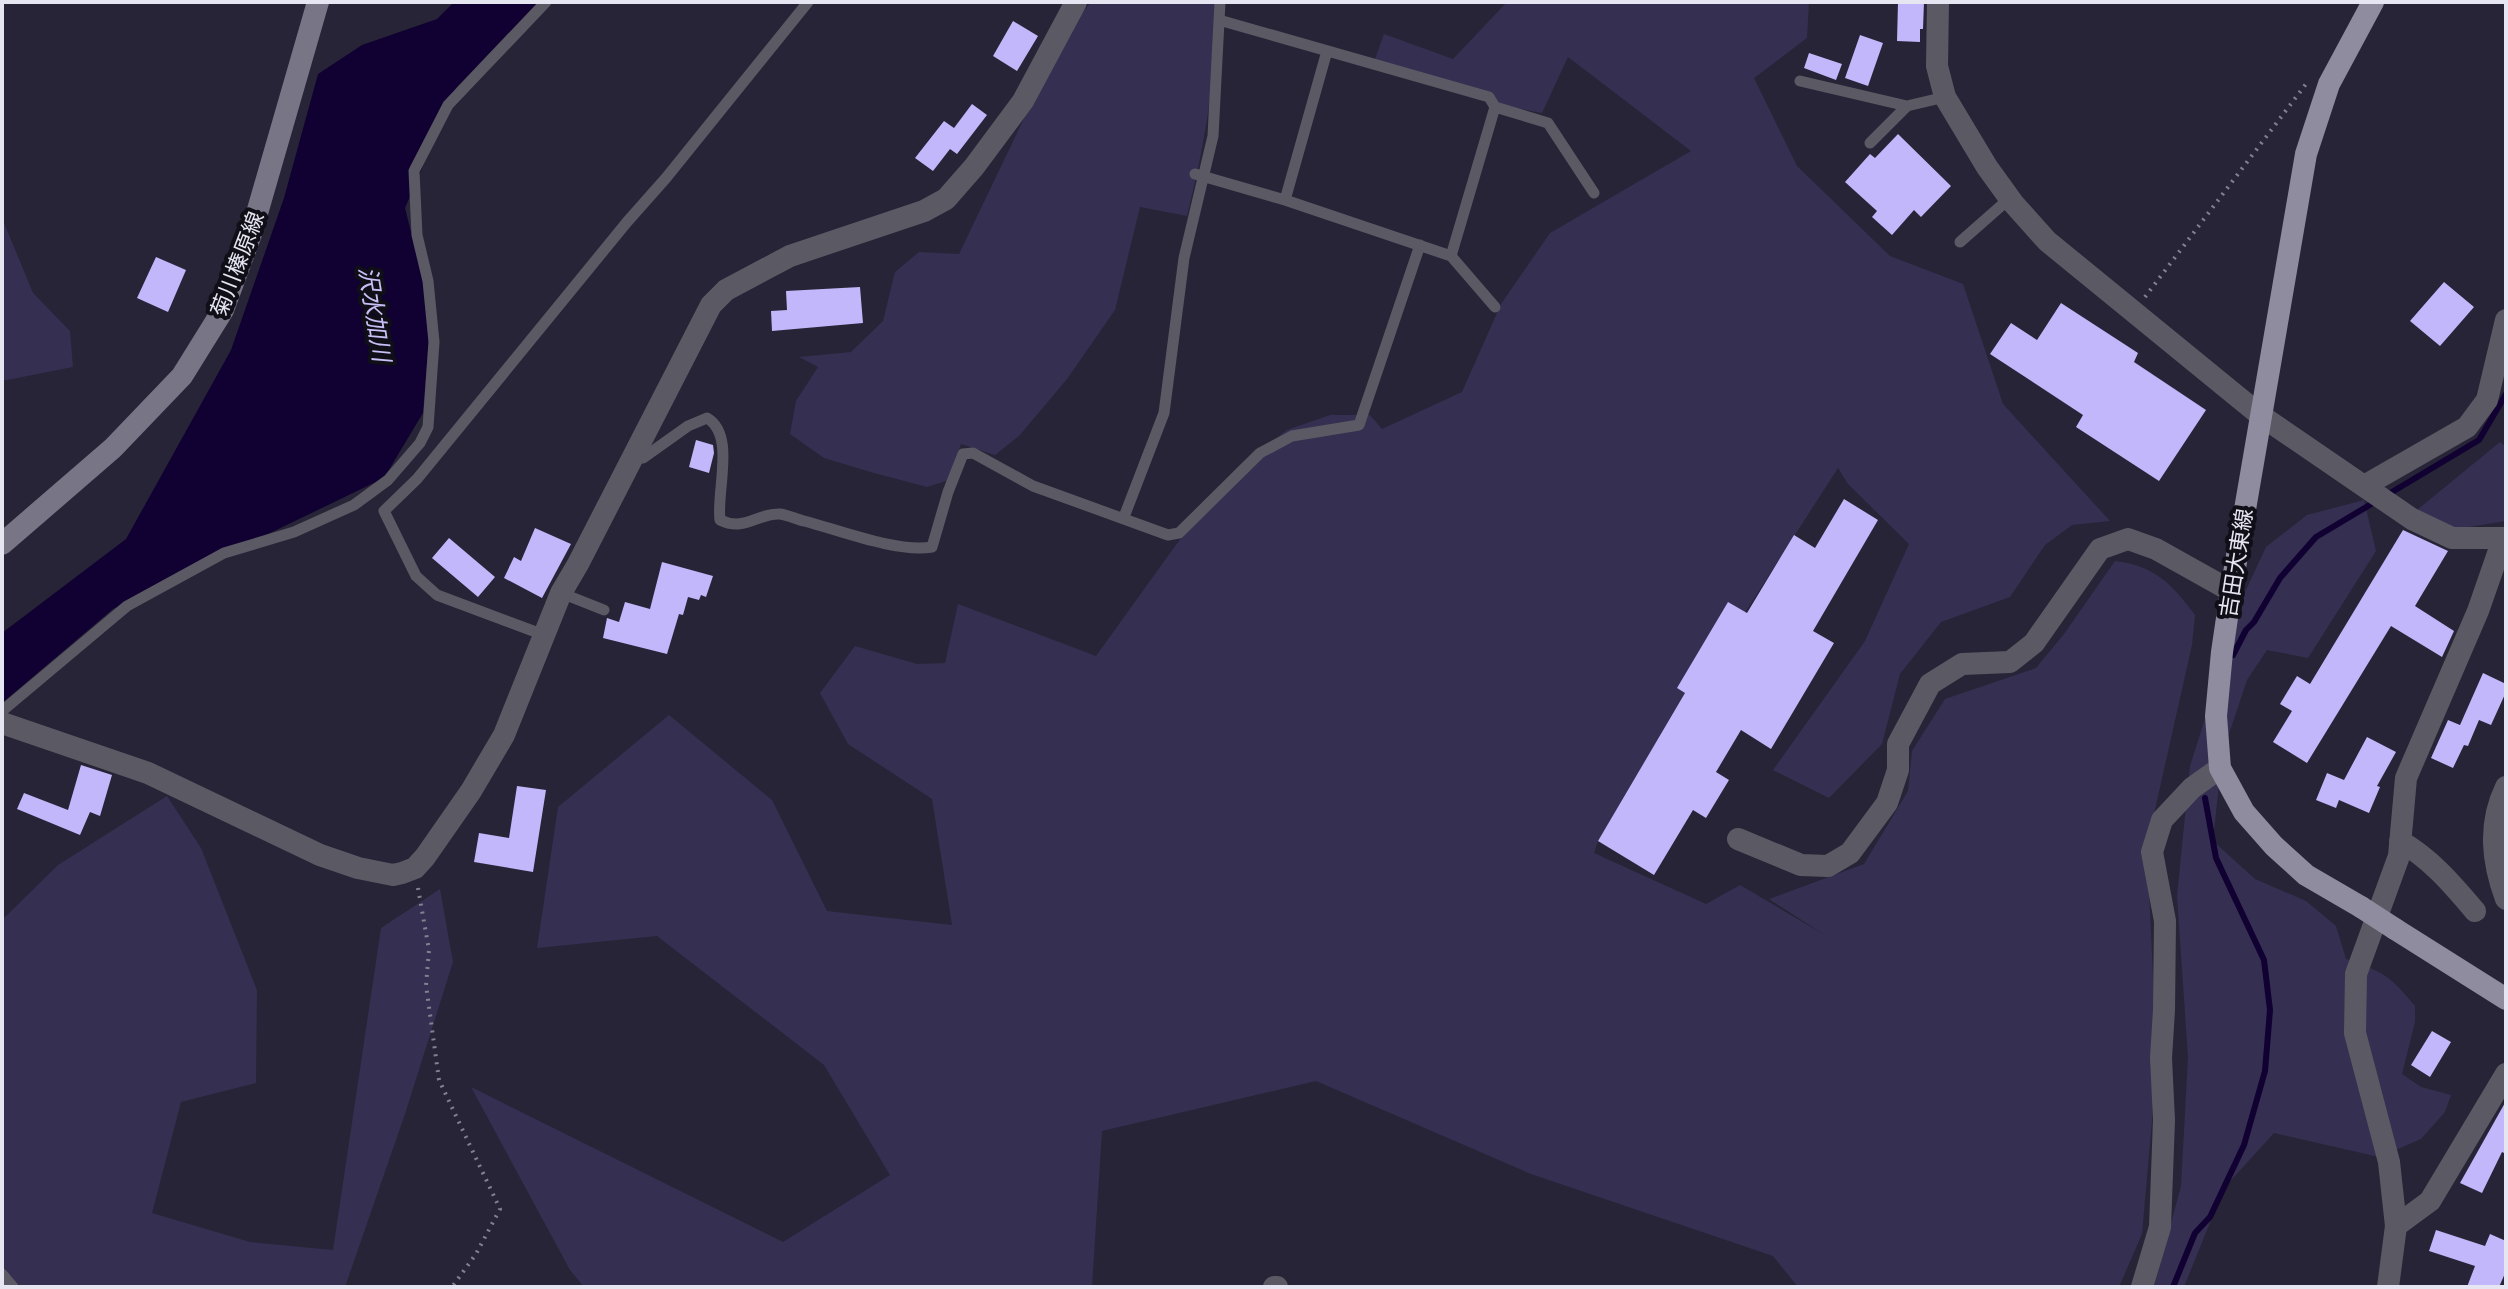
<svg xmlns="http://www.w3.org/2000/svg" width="2508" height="1289" viewBox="0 0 2508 1289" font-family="Inter,'Noto Sans JP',sans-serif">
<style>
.green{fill:#352f51}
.water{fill:#110032}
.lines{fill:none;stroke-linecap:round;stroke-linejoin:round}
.stream{stroke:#110032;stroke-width:6}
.building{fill:#c1b7fa}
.path{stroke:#838191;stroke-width:4;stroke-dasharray:2 6;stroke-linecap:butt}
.service{stroke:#5b5a64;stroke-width:11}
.minor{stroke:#5b5a64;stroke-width:22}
.tertiary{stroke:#5b5a64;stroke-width:22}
.secondary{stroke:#787686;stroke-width:22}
.primary{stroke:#8f8ca0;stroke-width:22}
.primary-bridge{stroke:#8f8ca0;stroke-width:22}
.labels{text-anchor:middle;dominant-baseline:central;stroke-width:8;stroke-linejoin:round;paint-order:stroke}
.street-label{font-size:22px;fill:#e6e5f2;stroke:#100f17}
.water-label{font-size:24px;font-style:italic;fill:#c7bff5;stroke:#100f17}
</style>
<rect width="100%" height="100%" fill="#272437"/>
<!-- green -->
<path class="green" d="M1091,2H1218C1216,74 1205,145 1187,216L1140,207L1115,310L1067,379L1019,436L995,455L961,444L949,480L927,487L874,473L824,458L790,434L796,401L818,367L799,357L851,352L883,321L895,272L919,252L959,254L1063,37Z
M1507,2H1809L1807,38L1754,78L1797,166L1890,256L1963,284L2003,404L2110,521L2072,525L2045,545L2010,597L1941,622L1900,674L1882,744L1829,798L1773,770L1865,641L1909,544L1848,484L1838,468L1598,841L1594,853L1706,904L1740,885L1823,934L1769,899L1864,864L1908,791L1912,751L1945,699L2036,668L2064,634L2115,561C2154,565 2173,585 2195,615L2192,645L2147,845L2155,1020L2152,1121L2142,1234L2119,1287H1798L1773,1256L1531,1174L1316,1081L1102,1131L1092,1287H584L570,1270L471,1087L783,1242L890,1175L824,1065L657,936L537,948L558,807L669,715L772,800L827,911L952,925L932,799L848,744L820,693L855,646L917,664L945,663L958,604L1096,656L1209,499L1237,468L1287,430L1330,415H1370L1382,429L1462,392L1501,304L1550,233L1691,151L1568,57L1542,113L1491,103L1375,59L1384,34L1453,59Z
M2,218L33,293L70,331L73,367L2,381Z
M2500,442L2506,447V521L2456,529L2417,510Z
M2364,500L2376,551L2308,658L2267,650L2247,680L2222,755L2213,841L2255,879L2306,901L2336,926L2346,959C2384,972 2389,975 2415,1006V1022L2402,1074L2421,1087L2451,1095L2445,1112L2421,1139L2379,1157L2274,1133L2224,1188L2184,1287H2154L2181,1186L2188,1057L2177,896L2190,766L2245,592L2266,547L2307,515Z
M167,796L201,848L257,990L256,1083L181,1102L152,1213L250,1242L333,1250L381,928L440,889L453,962L405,1114L345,1287H2V920L58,865Z"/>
<!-- water -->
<path class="water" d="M454,2H538L456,88L405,208L431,312L423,413L384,478L113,609L2,703V633L126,539L231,350L284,198L318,74L362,45L437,19Z"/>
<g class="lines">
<!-- stream -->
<path class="stream" d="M2387,495L2479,440L2506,394
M2233,655L2246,630L2254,622L2280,578L2316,537L2378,500
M2173,1287L2195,1233L2210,1217L2244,1145L2265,1071L2270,1010L2264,960L2216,858L2205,798"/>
</g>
<!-- building -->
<path class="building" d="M1898,2H1924L1923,29H1920V42L1897,41Z
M1013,21L1038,36L1017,71L993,56Z
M1860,35L1883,43L1868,86L1845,78Z
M1809,53L1842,64L1836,80L1804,68Z
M972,104L987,115L957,154L950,149L933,171L915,158L944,121L954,128Z
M1898,134L1951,186L1921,217L1914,210L1892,235L1872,217L1877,211L1845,182L1870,154L1875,158Z
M156,257L186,270L168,312L137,298Z
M2444,282L2474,307L2440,346L2410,321Z
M860,287L863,323L772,331L771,311L787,310L786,291Z
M2061,303L2138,353L2134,362L2206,410L2159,481L2076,427L2083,415L1990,354L2011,323L2037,340Z
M696,440L713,445L714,453L709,473L689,467Z
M1844,499L1878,520L1813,631L1834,643L1771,749L1741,730L1716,772L1729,780L1706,818L1693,810L1654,875L1598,841L1685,693L1677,688L1728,602L1747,613L1794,535L1815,548Z
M535,528L571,544L542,598L504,578L514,557L521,561Z
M2403,530L2448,551L2415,606L2454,631L2442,657L2391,626L2307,763L2273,742L2292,711L2280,704L2297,676L2310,684Z
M449,538L495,577L478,597L432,558Z
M662,562L713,576L706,597L701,595L699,600L688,597L683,615L679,614L667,654L603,638L607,618L619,622L625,602L650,609Z
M2483,673L2506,684V692L2491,725L2479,720L2468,746L2464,745L2453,768L2431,758L2448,720L2460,725Z
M2367,737L2396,752L2377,786L2380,787L2369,813L2339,800L2336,808L2316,800L2327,773L2344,780Z
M81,765L112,775L100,816L90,812L80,835L17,809L24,793L68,810Z
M517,786L546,790L533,872L474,862L479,833L509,838Z
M2432,1031L2451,1042L2430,1077L2411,1065Z
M2506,1101V1154L2502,1152L2482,1193L2460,1183Z
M2436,1230L2485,1246L2490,1234L2506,1241V1271L2499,1287H2467L2475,1266L2429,1251Z"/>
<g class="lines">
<!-- path -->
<path class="path" d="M2145,297L2306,84
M418,888L429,950L426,985L439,1080L500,1209L476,1254L452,1287"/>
<!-- service -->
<path class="service" d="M1219,20L1489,97L1495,107L1548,123L1594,193
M1800,81L1907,106
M1870,143L1907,106L1945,97
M1195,174L1285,200L1327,51
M1285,200L1451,256L1495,107
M1960,242L2010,198
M1451,256L1495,307
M634,458H643L688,426L707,418C736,435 716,491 720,520C745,532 757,513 780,514C788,515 796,519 804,521C839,530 897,553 932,547L948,492L963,454L973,453L1033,486L1168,535L1179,533L1260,453L1292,436L1359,425L1420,245
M1124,517L1164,413L1184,258L1213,136L1220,2
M561,593L604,610
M544,635L437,595L416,576L384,511L417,479L627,222L666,178L808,2
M2,711L127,606L224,553L294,532L354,505L388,480L420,443L428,427L434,342L428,281L417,235L414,171L448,105L546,2
M2,1274L13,1287"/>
<!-- minor -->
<path class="minor" d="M2260,415L2412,519L2452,538H2506
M2364,486L2467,427L2487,400L2506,320
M2,723L148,773L320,855L358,868L393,875L402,873L415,868L425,857L471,791L504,735L561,593L578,564L711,305L726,290L790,256L924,211L946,199L974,167L1023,101L1076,2
M2506,787C2488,824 2492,861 2506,899
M2400,841C2431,859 2452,884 2475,911
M2396,1226L2389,1162L2355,1033L2356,974L2399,856L2406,778L2478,611L2503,539
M1274,1287H1277
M2388,1287L2396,1226L2430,1201L2506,1074"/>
<!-- tertiary -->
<path class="tertiary" d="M1938,2L1937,66L1945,97L1987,167L2013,203L2047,241L2260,415
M1738,839L1801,865L1828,866L1850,853L1887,803L1898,770V744L1930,684L1962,664L2010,662L2034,643L2100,549L2128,539L2156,549L2231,591
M2142,1287L2160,1227L2164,1120L2161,1058L2164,1010L2165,921L2152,852L2162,820L2192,788L2220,768"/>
<!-- secondary -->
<path class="secondary" d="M2,544L113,448L182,376L223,310L251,234L318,2"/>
<!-- primary -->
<path class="primary" d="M2361,907L2306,875L2274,846L2244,812L2220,768L2216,716L2222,652L2231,591L2306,154L2329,84L2373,2
M2395,929L2506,999"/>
<!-- primary-bridge -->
<path class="primary-bridge" d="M2361,907L2395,929"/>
</g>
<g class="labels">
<!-- street labels -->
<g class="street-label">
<text transform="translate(237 264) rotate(-69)">菊川榛原線</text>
<text transform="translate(2236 563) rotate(-81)">吉田大東線</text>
</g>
<!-- water labels -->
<g class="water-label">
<text transform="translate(375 314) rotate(81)">沢水加川</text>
</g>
</g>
<!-- border -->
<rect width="2508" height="1289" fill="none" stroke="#e6e5f2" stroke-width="8"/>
</svg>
